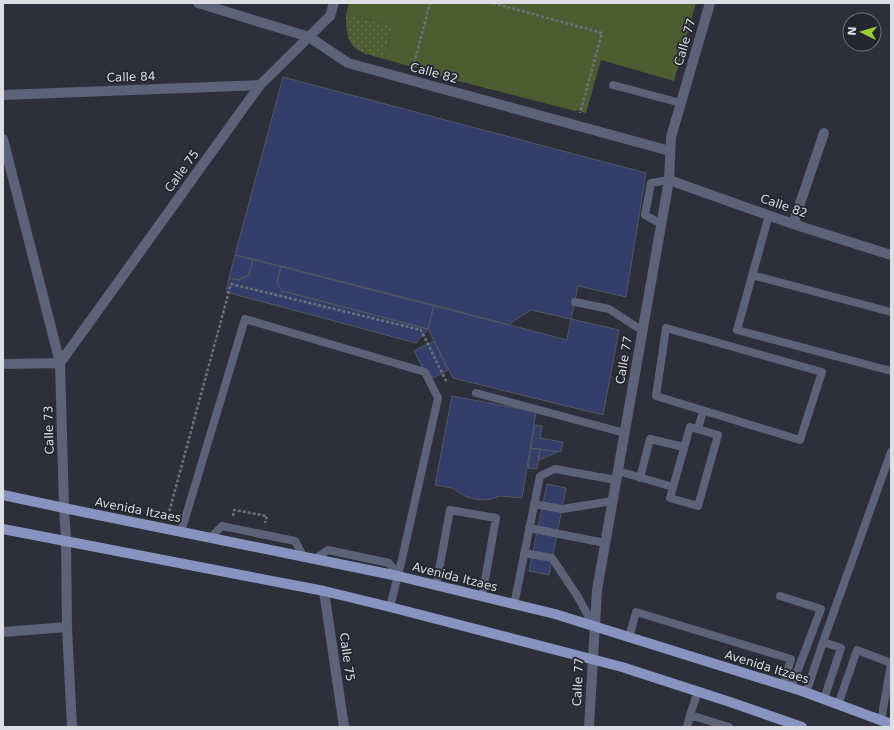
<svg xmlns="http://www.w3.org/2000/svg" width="894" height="730" viewBox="0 0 894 730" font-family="'DejaVu Sans',sans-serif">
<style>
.park{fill:url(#park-dots)}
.garden{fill:#4d5d32}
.building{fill:#333e6b;stroke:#535661}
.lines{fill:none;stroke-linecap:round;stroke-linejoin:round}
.path{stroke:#6d7078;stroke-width:2.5;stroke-dasharray:3 2;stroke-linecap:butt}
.lane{stroke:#5c6379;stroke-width:8}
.street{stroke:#5c6379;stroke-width:10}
.primary{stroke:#8794c0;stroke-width:10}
.labels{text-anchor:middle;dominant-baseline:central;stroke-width:3.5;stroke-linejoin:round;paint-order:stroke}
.street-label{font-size:12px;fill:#dcdee4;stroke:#23262f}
</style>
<defs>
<pattern id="park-dots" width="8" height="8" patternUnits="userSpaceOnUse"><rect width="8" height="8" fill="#4d5d32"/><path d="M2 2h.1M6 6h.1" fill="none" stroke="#667450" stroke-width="1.8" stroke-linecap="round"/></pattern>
</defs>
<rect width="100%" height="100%" fill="#2d303a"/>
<!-- park -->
<path class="park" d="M346,14L393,26L384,59C353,51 346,48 346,14Z"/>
<!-- garden -->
<path class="garden" d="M349,3H696L674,81L601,60L586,113L576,110L575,111L431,74V72L384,59L393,26L346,14Z"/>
<!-- building -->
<path class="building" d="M283,77L646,173L626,297L578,286L571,319L531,310L508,325L235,255Z
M235,255L253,259L249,275L239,280L229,278Z
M253,259L281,266L277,282L282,291L428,329L416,343L226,292L229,278L239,280L249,275Z
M281,266L434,305L428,329L282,291L277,282Z
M434,305L567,340L571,319L619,330L603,415L453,378L428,329Z
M434,341L448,370L429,380L414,351Z
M452,396L536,412L522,498L500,496L492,499L483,500L475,499L467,497L452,488L435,485Z
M535,425L542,426L540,438L563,442L561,452L531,448Z
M531,448L540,449L537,469L528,468Z
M540,449L558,452L539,460Z
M547,484L566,488L549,575L529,571Z"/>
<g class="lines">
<!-- path -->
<path class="path" d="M493,3L602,33L580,113
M413,68L430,3
M168,516L231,284L421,330L447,383
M233,516L234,510L267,516L265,523"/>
<!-- lane -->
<path class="lane" d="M613,85L681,103
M769,215L737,330L891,371
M661,224L645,215L651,183L669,180
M752,275L891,312
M575,302L609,309L643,331
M666,328L822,372L800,440L656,396Z
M476,393L625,433
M690,427L718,435L698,506L670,498Z
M698,429L703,411
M618,471L673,487
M640,478L650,439L684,447
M534,504L562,509L613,501
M529,528L605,543
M181,532L245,319L425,372L438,398L402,559L390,607
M210,538L222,526L295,541L303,556
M524,553L552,558L578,597L594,627
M315,559L328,550L389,563L398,576
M436,586L450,510L496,518L482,597
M780,596L821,609L791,688
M514,605L540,476L555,469L616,480
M629,638L636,612L791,659L783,686
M823,642L891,452
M698,691L690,715L729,727
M806,693L823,642L841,648L824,699
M838,705L857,650L891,663
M881,721L891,664
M687,727L690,715"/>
<!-- street -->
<path class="street" d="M198,3L309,37L348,63L670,151
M3,95L260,85
M3,139L60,363L64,508L66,540L67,627L72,727
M669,180L793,224L891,255
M793,224L824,133
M60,363L260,85L330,16L334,3
M3,364L60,363
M324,591L344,727
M3,632L67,627
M589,727L597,590L669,180L671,137L710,3"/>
<!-- primary -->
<path class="primary" d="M3,495L64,508L398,576L555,614L802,691L891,724
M3,529L324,591L390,607L622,667L730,702L802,727"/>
</g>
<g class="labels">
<!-- street labels -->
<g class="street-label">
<text transform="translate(685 42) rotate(-74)">Calle 77</text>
<text transform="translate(434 73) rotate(15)">Calle 82</text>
<text transform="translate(131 77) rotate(-2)">Calle 84</text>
<text transform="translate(182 171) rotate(-54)">Calle 75</text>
<text transform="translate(784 206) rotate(19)">Calle 82</text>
<text transform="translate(624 360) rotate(-80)">Calle 77</text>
<text transform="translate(49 430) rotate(-92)">Calle 73</text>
<text transform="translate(138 510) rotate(11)">Avenida Itzaes</text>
<text transform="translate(455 577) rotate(14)">Avenida Itzaes</text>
<text transform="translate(347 657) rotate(82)">Calle 75</text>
<text transform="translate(767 667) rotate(17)">Avenida Itzaes</text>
<text transform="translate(578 682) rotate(-87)">Calle 77</text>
</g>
</g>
<!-- border -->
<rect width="894" height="730" fill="none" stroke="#dcdee4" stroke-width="8"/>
<!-- north arrow -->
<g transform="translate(862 32) rotate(275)"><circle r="19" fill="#23262f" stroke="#6d7077"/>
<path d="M0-3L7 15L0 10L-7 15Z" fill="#9bcb33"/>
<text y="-6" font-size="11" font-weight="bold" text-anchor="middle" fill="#dcdee4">N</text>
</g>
</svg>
